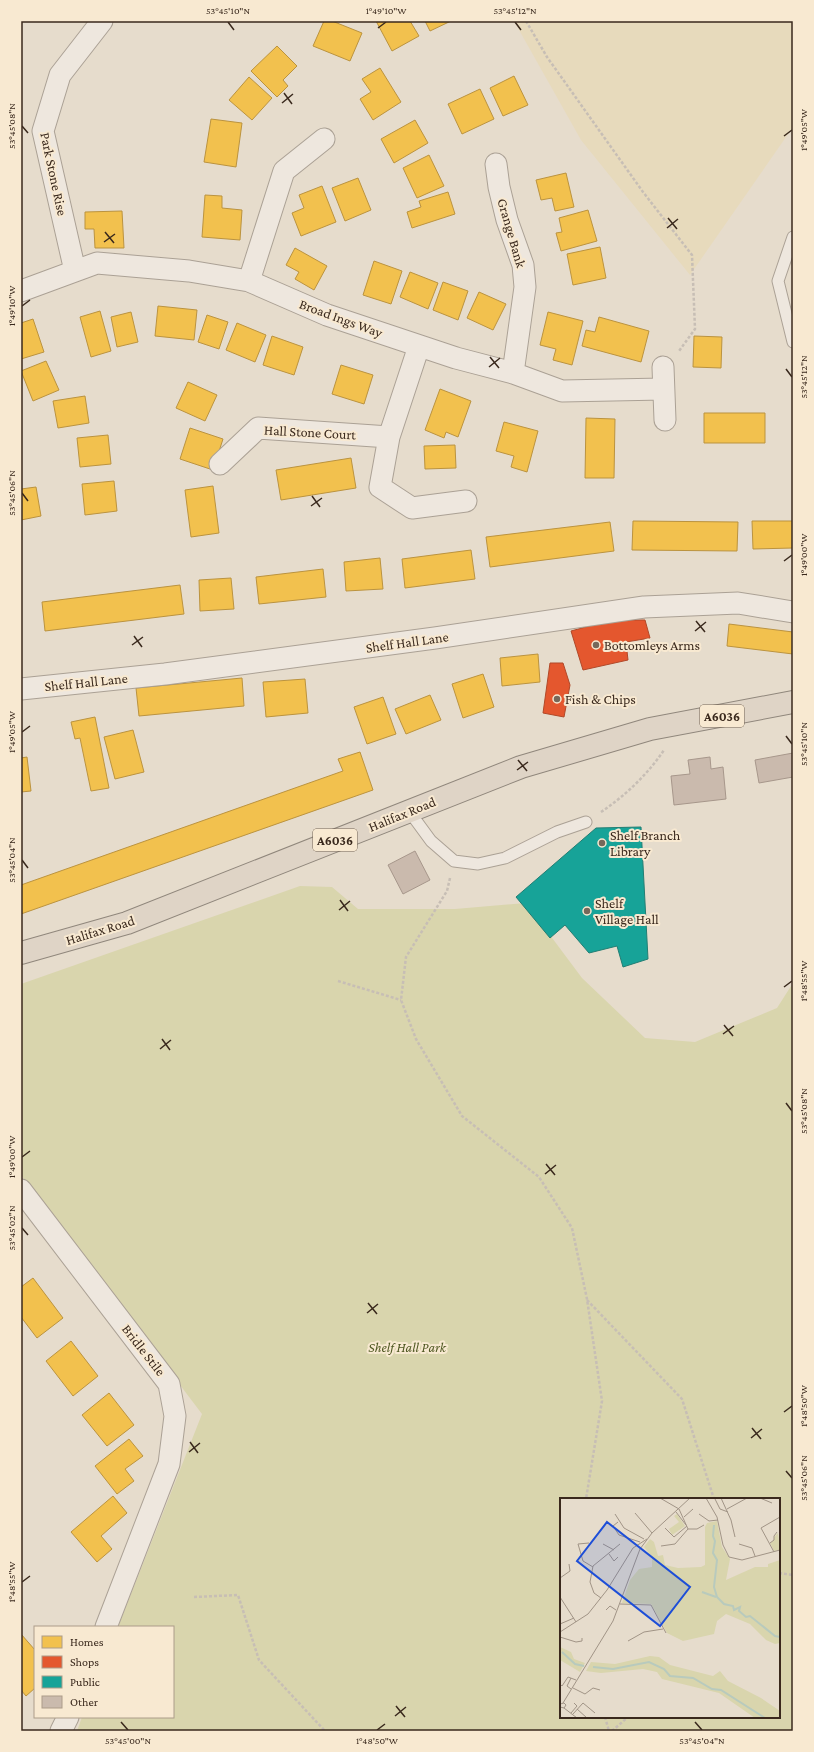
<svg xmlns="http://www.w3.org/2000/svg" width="814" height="1752" viewBox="0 0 814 1752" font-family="'Crimson Pro',serif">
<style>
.farmland{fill:#e7dabc}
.green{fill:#d9d5ad;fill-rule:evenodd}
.homes{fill:#f2c14e;stroke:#bb933f}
.shops{fill:#e4572e;stroke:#b14929}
.public{fill:#17a398;stroke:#227e73}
.building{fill:#cabaad;stroke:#a7978b}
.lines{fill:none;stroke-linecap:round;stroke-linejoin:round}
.service-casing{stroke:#aba195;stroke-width:13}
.minor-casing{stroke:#aba195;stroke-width:23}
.trunk-casing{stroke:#90877c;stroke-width:24}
.path{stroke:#c7beb5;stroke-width:2.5;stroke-dasharray:3 2;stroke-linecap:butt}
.service{stroke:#eee7de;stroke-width:11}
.minor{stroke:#eee7de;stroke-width:21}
.trunk{stroke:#dfd4c6;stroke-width:22}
.ticks{fill:none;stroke:#3a291d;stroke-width:1.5}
.poi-dot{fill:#76685a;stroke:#f8e9d1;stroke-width:1.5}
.labels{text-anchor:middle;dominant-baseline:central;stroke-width:4;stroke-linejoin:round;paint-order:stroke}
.shield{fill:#f8e9d1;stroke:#736353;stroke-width:1}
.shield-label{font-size:13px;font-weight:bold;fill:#3a291d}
.street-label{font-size:14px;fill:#3a291d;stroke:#f8e9d1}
.poi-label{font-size:14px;fill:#3a291d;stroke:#f8e9d1;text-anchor:start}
.park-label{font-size:14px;font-style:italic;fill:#4f5822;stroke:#f8e9d1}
.inset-river{fill:none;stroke:#b8cabd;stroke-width:2}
.inset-road{fill:none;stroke:#a19486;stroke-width:1}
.view{fill:#1d4ed8;fill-opacity:0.15;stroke:#1d4ed8;stroke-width:2}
.inset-edge{fill:none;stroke:#3a291d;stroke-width:2}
.neatline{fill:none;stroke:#3a291d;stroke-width:1.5}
.ticks-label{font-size:10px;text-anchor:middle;fill:#3a291d}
</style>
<rect width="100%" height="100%" fill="#e6dccc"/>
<!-- farmland -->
<path class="farmland" d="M514,21H793V127L690,275L581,140Z"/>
<!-- green -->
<path class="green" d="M300,886L332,887L358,909H455L526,903L582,978L645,1038L695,1042L777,1008L793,983V1731H77L82,1717H173V1627H118L202,1414L21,1175V984ZM561,1499H779V1717H561Z"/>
<!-- homes -->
<path class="homes" d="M324,21H332L362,33L350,61L313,46Z
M376,21H410L419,36L392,51Z
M425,21H451L430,31Z
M277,46L297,66L283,80L288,86L277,97L251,71Z
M380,68L401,102L373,120L360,99L371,92L362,79Z
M514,76L528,105L503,116L490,88Z
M249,77L272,98L252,120L229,100Z
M480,89L494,119L462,134L448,104Z
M211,119L242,123L236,167L204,162Z
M415,120L428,143L394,163L381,139Z
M429,155L444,186L417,198L403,168Z
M566,173L574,207L555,211L552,198L541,200L536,180Z
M358,178L371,210L345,221L332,188Z
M322,186L336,222L301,236L292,213L304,208L299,195Z
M448,192L455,214L412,228L407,212L421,207L419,201Z
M205,195L222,196V208L242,210L240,240L202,237Z
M588,210L597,241L561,251L556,233L562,232L559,218Z
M122,211L124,248H95L94,229H85V212Z
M600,247L606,278L573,285L567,254Z
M295,248L327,266L314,290L295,279L299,272L286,265Z
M374,261L402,271L391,304L363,295Z
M410,272L438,283L428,309L400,297Z
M443,282L468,291L458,320L433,310Z
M479,292L506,304L493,330L467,318Z
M158,306L197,310L194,340L155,336Z
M100,311L111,351L91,357L80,317Z
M131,312L138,342L117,347L111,317Z
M548,312L583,321L572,365L553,360L556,349L540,345Z
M207,315L228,322L219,349L198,342Z
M599,317L649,331L641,362L582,346L586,330L595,332Z
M33,319L44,352L21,359V323Z
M237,323L266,335L255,362L226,350Z
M272,336L303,347L294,375L263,365Z
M694,336L722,337L721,368L693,367Z
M46,361L59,390L33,401L21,371Z
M341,365L373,375L364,404L332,394Z
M188,382L217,395L205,421L176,408Z
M440,389L471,401L458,437L446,432L444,438L425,430Z
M85,396L89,423L58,428L53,401Z
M704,413H765V443H704Z
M586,418L615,419L614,478H585Z
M504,422L538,431L527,472L511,467L514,456L496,451Z
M190,428L223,439L213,470L180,459Z
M108,435L111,464L80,467L77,438Z
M455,445L456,468L425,469L424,446Z
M351,458L356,488L281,500L276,470Z
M114,481L117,511L85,515L82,484Z
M213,486L219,533L191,537L185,490Z
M36,487L41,516L21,520V489Z
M633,521L738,522L737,551L632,550Z
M752,521H793V548L753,549Z
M610,522L614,551L490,567L486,537Z
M471,550L475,579L405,588L402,559Z
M380,558L383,589L346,591L344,562Z
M323,569L326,597L259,604L256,577Z
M231,578L234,609L200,611L199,580Z
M180,585L184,614L45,631L42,602Z
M729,624L793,632V654L727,646Z
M538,654L540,682L502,686L500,658Z
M483,674L494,707L463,718L452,684Z
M242,678L244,706L139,716L136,688Z
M305,679L308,713L266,717L263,682Z
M430,695L441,720L406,734L395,709Z
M383,697L396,734L367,744L354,707Z
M95,717L109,788L91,791L80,738L75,739L71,722Z
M133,730L144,772L115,779L104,737Z
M360,752L373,790L21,914V885L343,771L338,759Z
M27,757L31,791L21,792V758Z
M33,1278L63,1318L37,1338L21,1317V1287Z
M71,1341L98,1376L73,1396L46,1361Z
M109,1393L134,1425L107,1446L82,1415Z
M129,1439L143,1456L125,1469L134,1481L117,1494L95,1466Z
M113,1496L127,1513L101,1536L112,1549L97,1562L71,1532Z
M21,1634L35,1650V1688L26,1696L21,1690Z"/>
<!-- shops -->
<path class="shops" d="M611,620H645L650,638L626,642L628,660L583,670L571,631Z
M550,663H563L570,685L564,717L543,713Z"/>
<!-- public -->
<path class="public" d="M641,827L648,959L623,967L617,946L589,953L565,925L550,938L516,897L596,828Z"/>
<!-- building -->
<path class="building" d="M793,753V777L759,783L755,760Z
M710,757L711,769L723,767L726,799L674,805L671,776L690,774L688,760Z
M415,851L430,880L403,894L388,865Z"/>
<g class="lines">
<!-- service casing -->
<g class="service-casing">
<path id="service" d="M793,237L778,281L793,342
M409,811L431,841L454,861L478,864L505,858L557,832L586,822"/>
</g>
<!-- minor casing -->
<g class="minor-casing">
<path id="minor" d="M496,164L499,187L507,220L523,265L525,287L513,373
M75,271L43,131L60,75L102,21
M249,281L284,171L324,139
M21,291L97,263L189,271L249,281L327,315L456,358L513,373L562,391L663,389
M419,346L389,437L380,487L412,508L466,501
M663,367L665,420
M220,464L258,428L389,437
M21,689L165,674L435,638L644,607L738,603L793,612
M21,1190L169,1384L175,1416L169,1464L106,1627
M61,1731L68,1717"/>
</g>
<!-- trunk casing -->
<g class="trunk-casing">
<path id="trunk" d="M21,953L127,923L521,767L650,729L793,702"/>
</g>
<!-- path -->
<path class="path" d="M526,21L547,57L643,192L692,255L695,329L679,351
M601,812C625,796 648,774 664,750
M450,878L447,891L406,957L401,1000L416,1039L462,1116L539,1177L572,1228L587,1299L602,1401L586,1499
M338,981L401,1000
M587,1300L682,1399L714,1499
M779,1573L793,1575
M194,1597L238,1595L259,1660L325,1731
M605,1717L609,1731
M612,1731L628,1717"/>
<!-- service -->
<use href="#service" class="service"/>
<!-- minor -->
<use href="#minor" class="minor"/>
<!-- trunk -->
<use href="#trunk" class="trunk"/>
</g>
<!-- ticks -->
<path class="ticks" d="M228,22L234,30M515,22L521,30M378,28L386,22M284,93L292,104M282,103L293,94M22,126L28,133M784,136L792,130M668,218L677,229M667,228L678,219M105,232L114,243M104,242L115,234M22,306L30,300M490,357L499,368M489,367L500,358M786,369L792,377M22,493L28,501M312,496L320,507M311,506L322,498M784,561L792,555M696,621L705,632M695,631L706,622M134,636L142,647M132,645L143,637M22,732L30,726M786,736L792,744M518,760L527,771M517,770L528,762M22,860L28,868M340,900L348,911M339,910L350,901M784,987L792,981M724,1025L733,1036M723,1034L734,1026M162,1039L170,1050M160,1049L171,1040M786,1103L792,1111M22,1157L30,1151M546,1164L555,1175M545,1174L556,1165M22,1228L28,1235M368,1303L377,1314M367,1313L378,1304M784,1412L792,1406M752,1428L761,1439M751,1438L762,1429M190,1442L198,1453M189,1452L200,1443M786,1471L792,1478M22,1582L30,1576M396,1706L405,1717M395,1716L406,1707M121,1722L128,1730M695,1722L702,1730M377,1730L385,1724"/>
<!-- markers -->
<g class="poi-dot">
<circle cx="596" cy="645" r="4"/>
<circle cx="557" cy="699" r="4"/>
<circle cx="602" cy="843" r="4"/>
<circle cx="587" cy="911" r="4"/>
</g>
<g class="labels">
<!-- shield labels -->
<g class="shield">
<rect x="700" y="705" width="44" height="22" rx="3"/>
<rect x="313" y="829" width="44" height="22" rx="3"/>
</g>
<g class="shield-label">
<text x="722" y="716">A6036</text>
<text x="335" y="840">A6036</text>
</g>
<!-- street labels -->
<g class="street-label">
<text transform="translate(54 174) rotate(78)">Park Stone Rise</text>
<text transform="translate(512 233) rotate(74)">Grange Bank</text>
<text transform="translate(341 318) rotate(20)">Broad Ings Way</text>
<text transform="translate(310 432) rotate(3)">Hall Stone Court</text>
<text transform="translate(407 642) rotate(-8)">Shelf Hall Lane</text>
<text transform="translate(86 682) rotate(-6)">Shelf Hall Lane</text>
<text transform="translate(402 814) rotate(-22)">Halifax Road</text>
<text transform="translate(100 930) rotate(-17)">Halifax Road</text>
<text transform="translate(144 1350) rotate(52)">Bridle Stile</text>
</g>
<!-- poi labels -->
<g class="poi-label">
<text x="604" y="645">Bottomleys Arms</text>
<text x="565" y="699">Fish &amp; Chips</text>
<text x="610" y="835">Shelf Branch<tspan x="610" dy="16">Library</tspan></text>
<text x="595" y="903">Shelf<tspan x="595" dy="16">Village Hall</tspan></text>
</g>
<!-- park labels -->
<g class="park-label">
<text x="407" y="1347">Shelf Hall Park</text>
</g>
</g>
<!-- overview -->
<g transform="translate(560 1498)">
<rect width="220" height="220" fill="#e6dccc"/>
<path d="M117,16L125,28L112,37L109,31L119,24L114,18ZM157,23L162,49L170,61L166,82L195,69H208V66L220,62V145L215,146L206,142L190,126L166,116L157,123L154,136L123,143L107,135L91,106L62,105L70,82L79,71L92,69V59L84,49L90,41L94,44L98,58L103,57L105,67L118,70L141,69L145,67V29L147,25ZM218,35L220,52L214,53L210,45L214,42V39ZM0,149L11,154L14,161L25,165L20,174L0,162ZM90,158L99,159L110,167L153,178L160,173L168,183L201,200L220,213V220H195L159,195L102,181L97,174L83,171L41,175L26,173L31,164L55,166Z" fill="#d9d5ad"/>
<path class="inset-river" d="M154,27L153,38L155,43L153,55L157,62L154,89L157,99L164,106L173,108L174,112L180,109L179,113L186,119L190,118L215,138L220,139M142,94L156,99M2,154L15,166L24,168M33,169L53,171L89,164L104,171L110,178L133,180L152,191L161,192L205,220"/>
<path class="inset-road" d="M100,0L119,11L128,31L115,46L101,48M146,0L157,19L163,47L169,59L182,62L220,52M161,0L171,22L175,39M200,0L212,5M155,1L160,11L168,14M167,11L187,0M116,14L126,27M75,15L92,35M55,16L64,30L84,41M139,16L149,23L158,22M124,19L133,11M58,24L53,28L59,37L80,44M105,30L114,39L127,28M128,31H137L144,27M29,45L18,46L23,63L33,69M210,45L214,42V38L217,34M43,46L54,52M179,46L192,50L195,58M214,54L201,30L220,19M49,56L54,63L58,59M0,80L10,73L9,66M0,99L16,124M41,100L34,95L30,84L33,68L60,46M60,106L91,107L106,135M46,112L50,108L56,112M0,126L14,120M0,134L28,116L47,92L73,50L87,41M0,139L16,144L22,143V140M68,143L84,134L103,131M11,180L7,188L11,191M0,186L2,188L8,179L16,182M13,190L25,196L33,190L40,192M3,205L53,123L80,51L92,35L130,0M0,206L4,205L6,207L4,210L0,209M4,210L17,220M17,211L27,220M11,215L17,208L14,205M13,216L23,205L35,215"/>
<path class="view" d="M47,24L130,89L100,128L17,63Z"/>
<rect width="220" height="220" class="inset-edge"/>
</g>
<!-- border -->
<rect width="814" height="1752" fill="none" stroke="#f8e9d1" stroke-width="44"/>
<!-- legend -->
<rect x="34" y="1626" width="140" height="92" fill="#f8e9d1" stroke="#ac9c89"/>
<rect x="42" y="1636" width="20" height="12" fill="#f2c14e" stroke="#ac9c89"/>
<text x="70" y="1646" font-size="12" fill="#3a291d">Homes</text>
<rect x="42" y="1656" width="20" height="12" fill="#e4572e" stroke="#ac9c89"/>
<text x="70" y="1666" font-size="12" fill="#3a291d">Shops</text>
<rect x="42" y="1676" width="20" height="12" fill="#17a398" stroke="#ac9c89"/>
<text x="70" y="1686" font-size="12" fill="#3a291d">Public</text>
<rect x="42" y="1696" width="20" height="12" fill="#cabaad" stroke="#ac9c89"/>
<text x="70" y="1706" font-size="12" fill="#3a291d">Other</text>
<rect x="22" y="22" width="770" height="1708" class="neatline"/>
<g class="ticks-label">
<text x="228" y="14">53°45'10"N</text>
<text x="386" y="14">1°49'10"W</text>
<text x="515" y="14">53°45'12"N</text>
<text transform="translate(11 126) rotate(-90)" y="4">53°45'08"N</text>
<text transform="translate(803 130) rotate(-90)" y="4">1°49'05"W</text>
<text transform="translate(11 306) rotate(-90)" y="4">1°49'10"W</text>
<text transform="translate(803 377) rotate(-90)" y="4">53°45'12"N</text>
<text transform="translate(11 493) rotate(-90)" y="4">53°45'06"N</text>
<text transform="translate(803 555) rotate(-90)" y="4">1°49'00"W</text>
<text transform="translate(11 732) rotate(-90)" y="4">1°49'05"W</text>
<text transform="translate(803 744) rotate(-90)" y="4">53°45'10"N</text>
<text transform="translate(11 860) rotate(-90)" y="4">53°45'04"N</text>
<text transform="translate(803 981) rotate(-90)" y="4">1°48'55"W</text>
<text transform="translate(803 1111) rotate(-90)" y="4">53°45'08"N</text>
<text transform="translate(11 1157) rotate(-90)" y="4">1°49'00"W</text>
<text transform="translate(11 1228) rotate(-90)" y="4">53°45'02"N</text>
<text transform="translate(803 1406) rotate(-90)" y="4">1°48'50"W</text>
<text transform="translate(803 1478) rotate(-90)" y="4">53°45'06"N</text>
<text transform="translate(11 1582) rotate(-90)" y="4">1°48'55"W</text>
<text x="128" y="1744">53°45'00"N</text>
<text x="377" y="1744">1°48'50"W</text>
<text x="702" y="1744">53°45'04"N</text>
</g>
</svg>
